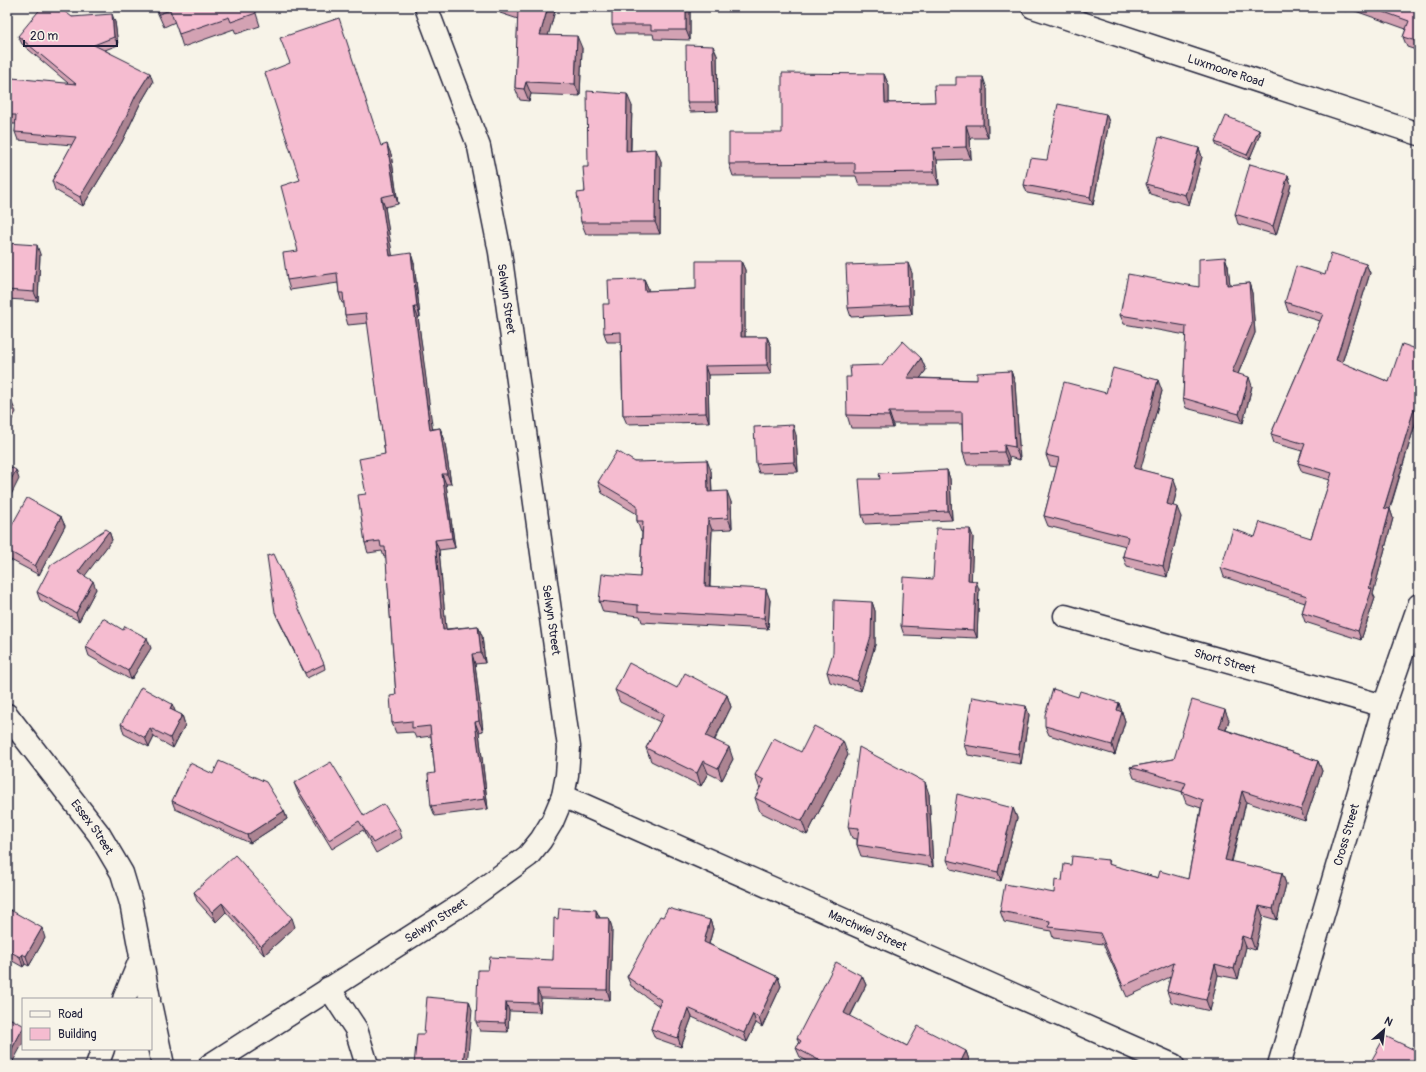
<svg xmlns="http://www.w3.org/2000/svg" width="1426" height="1072" viewBox="0 0 1426 1072" font-family="Pangolin,sans-serif">
<style>
.lines{fill:none;stroke-linecap:round;stroke-linejoin:round}
.minor-casing{stroke:#22223b;stroke-width:25}
.tertiary-casing{stroke:#22223b;stroke-width:25}
.minor{stroke:#f7f3e8;stroke-width:22}
.tertiary{stroke:#f7f3e8;stroke-width:22}
.wall{fill:#d3a2b3;stroke:#22223b}
.shaded-wall{fill:#ac8492;stroke:#22223b}
.building{fill:#f5bcd0;stroke:#22223b}
.labels{text-anchor:middle;dominant-baseline:central;stroke-width:4;stroke-linejoin:round;paint-order:stroke}
.street-label{font-size:12px;fill:#22223b;stroke:#f7f3e8}
</style>
<rect width="100%" height="100%" fill="#f7f3e8"/>
<filter id="ink" filterUnits="userSpaceOnUse"><feTurbulence type="fractalNoise" baseFrequency=".025" numOctaves="2"/><feDisplacementMap in="SourceGraphic" scale="8" xChannelSelector="R" yChannelSelector="G"/><feConvolveMatrix kernelMatrix="1 2 1 2 8 2 1 2 1" color-interpolation-filters="sRGB"/></filter>
<g filter="url(#ink)">
<g class="lines">
<!-- minor casing -->
<g class="minor-casing">
<g id="minor">
<path id="s1" d="M1033,7L1419,134"/>
<path id="s2" d="M1065,616L1384,706"/>
<path id="s3" d="M7,715L99,834L122,873L131,903L149,999"/>
<path id="s4" d="M563,796L1173,1065"/>
<path d="M329,988L356,1029L367,1065"/>
<path d="M124,999L141,958"/>
<path d="M151,1008L163,1065"/>
<path d="M97,1065L103,1049"/>
<path id="s5" d="M1279,1065L1384,706L1419,605"/>
</g>
</g>
<!-- tertiary casing -->
<g class="tertiary-casing">
<g id="tertiary">
<path id="s6" d="M210,1065L465,902L528,856L541,840L552,822L563,796L567,775L569,747L500,252L479,147L426,7"/>
</g>
</g>
<!-- minor -->
<use href="#minor" class="minor"/>
<!-- tertiary -->
<use href="#tertiary" class="tertiary"/>
</g>
<!-- wall -->
<path class="wall" d="M155,7H254L260,26L236,34L234,29L183,47L175,22L164,27Z
M498,7H556L548,35L582,48L580,96L531,94L529,101L520,100L515,88L518,19L500,13Z
M690,7V40L654,39L653,34H616L612,25Z
M1335,7H1419V51L1407,47L1403,37L1406,29L1347,8L1346,11Z
M72,17L115,22L118,45L105,50L153,82L140,104L122,142L83,206L55,190L52,181L72,145L18,140L15,132L16,124H12L9,115L68,83L22,44L18,36Z
M717,55L718,111L690,112L687,102Z
M884,74L889,86V103L935,102L987,89L988,138H970L971,159L937,160L939,185H859L856,176H733L729,164Z
M632,106L631,151L661,161L660,234H586L581,222L588,167Z
M1106,114L1109,122L1093,205L1027,193L1024,185L1047,160Z
M1259,130L1260,134L1249,160L1217,146L1215,142Z
M382,146L391,154L398,204L385,207L392,255L414,263L420,317H418L432,429L440,428L444,438L451,484H446L455,548L439,550L446,629L478,626L482,636L485,663L475,664L483,731L479,732L488,809L435,816L431,806L435,773L431,736L416,738L413,732L396,733L392,723L396,695L386,557H384L382,551L368,553L365,543L366,494L385,454L368,323L348,325L345,315L344,303H342L339,293L338,283L290,290L287,280L298,251Z
M1199,148L1202,157L1189,205L1150,194L1146,184Z
M1288,175L1291,185L1276,235L1238,224L1235,214Z
M7,243L40,254L38,301L7,299Z
M1225,257L1228,266L1230,285L1249,283L1252,293L1255,333L1238,374L1252,386L1243,423L1186,408L1183,398L1186,335L1124,324L1120,315L1199,287Z
M741,261L745,270V337H767L771,346V374L708,375L709,422L627,424L623,415L621,342H607L604,333L609,304L644,279L648,288V291L696,289Z
M1366,264L1370,273L1342,363L1389,382L1419,350V419L1417,418L1390,509L1393,518L1373,594L1375,598L1361,640L1305,622L1302,613L1305,603L1224,577L1221,568L1255,537L1311,538L1330,480L1302,472L1298,463L1302,451L1274,443L1271,434L1320,321L1288,311L1285,302L1325,275Z
M1419,266V284L1416,277Z
M912,273V314L851,317L848,308Z
M921,358L926,370L920,378L977,380L1011,371L1015,383L1020,460L1009,457V465H967L963,453L962,424H893V428H851L847,415L851,377L882,365Z
M1162,391L1140,470L1173,478L1177,489L1173,506L1181,517L1167,577L1127,567L1123,556L1126,546L1048,526L1044,516L1057,467L1050,466L1046,455L1106,393Z
M796,435L798,472L759,473L756,464Z
M635,462L711,471L712,492L731,502L732,529L712,530L710,586L770,600L768,629L642,622L640,616L603,612L599,601L640,577L642,532H641L637,521V514L602,493L598,482Z
M947,470L950,479L952,520L865,524L862,515L880,479Z
M61,517L65,526L39,575L7,558V534Z
M970,529L973,537L971,580L979,589L977,638L904,635L901,626L933,579Z
M109,531L112,540L84,576L96,589L79,621L40,600L37,592Z
M872,602L875,611V645L861,691L830,682L827,672Z
M275,612L324,664L325,669L307,678L277,617Z
M86,647L151,648L131,680L89,656Z
M677,688L727,695L731,707L715,740L733,759L722,780L708,773L701,786L651,761L646,748L660,722L620,702L615,690Z
M1078,697L1119,703L1125,721L1115,755L1049,735L1045,726Z
M172,704L175,712L182,715L185,725L173,748L154,737L149,747L124,734L121,724Z
M1026,706L1029,715L1021,764L968,755L964,745Z
M1229,720L1226,730L1318,761L1322,771L1305,821L1246,802L1232,862L1282,873L1286,884L1277,920L1263,916L1255,950L1246,947L1238,979L1218,975L1210,1011L1171,1002L1167,991L1170,977L1127,997L1103,944L1053,938L1051,931L1004,922L1000,911L1054,893L1071,865L1108,860L1110,865L1158,878L1188,879L1201,808L1186,803L1182,792H1183L1134,778L1130,767L1174,759Z
M801,752L848,755L807,835L760,812L755,798L760,789L755,775Z
M294,783L364,816L399,828L402,838L376,853L363,830L332,849L298,793Z
M929,794L933,867L861,856L857,845V839L852,838L848,827Z
M172,801L284,811L287,819L250,843L175,809Z
M1013,808L1017,818L1001,881L951,869L947,860Z
M194,892L295,927L264,955L226,912L216,922L197,901Z
M7,908L45,938L29,966L25,964L23,967L7,958Z
M596,910L600,918H609L612,928L610,1000L541,998L540,1012L509,1011L508,1032L480,1031L476,1022L553,960L558,919Z
M663,917L710,920L713,929L709,944L778,977L781,986L762,1027L756,1023L747,1042L692,1017L681,1047L655,1038L651,1029L659,1006L631,986L627,977Z
M862,976L866,985L850,1017L907,1046L966,1051L969,1060L967,1065H814L800,1057L796,1048L799,1044L797,1038Z"/>
<!-- shaded-wall -->
<path class="shaded-wall" d="M548,7H556L545,47L540,35Z
M686,7H690V40L686,30Z
M1345,7H1347V8L1346,11Z
M112,14L115,22L118,45L114,37Z
M577,36L582,48L580,96L575,84Z
M713,46L717,55L718,111L715,102Z
M150,73L153,82L140,104L122,142L83,206L80,197L136,95Z
M884,74L889,86V115L885,103Z
M983,77L987,89L988,138L983,125Z
M526,82L531,94L529,101L524,89Z
M627,94L632,106L630,164L626,151Z
M1106,114L1109,122L1093,205L1090,197Z
M966,125L970,138L971,159L966,147Z
M1259,130L1260,134L1249,160L1247,155Z
M387,144L391,154L398,204L395,194Z
M933,148L937,160L939,185L934,172Z
M1199,148L1202,157L1189,205L1185,195Z
M656,149L661,161L660,234L655,222Z
M1288,175L1291,185L1276,235L1273,226Z
M381,197L385,207L394,266L390,256Z
M37,245L40,254L38,301L34,292Z
M411,253L414,263L420,317L417,307Z
M1225,257L1228,266L1231,294L1227,285Z
M741,261L745,270V346L741,337Z
M908,263L912,273V314L909,305Z
M1366,264L1370,273L1340,369L1336,360Z
M644,279L648,288V300L645,291Z
M1249,283L1252,293L1255,333L1235,381L1232,372Z
M414,307L418,317L434,440L430,430Z
M767,337L771,346V374L767,365Z
M921,358L926,370L912,390L907,378Z
M705,366L708,375L709,422L706,413Z
M1011,371L1015,383L1020,460L1015,447Z
M1249,377L1252,386L1243,423L1239,414Z
M1158,380L1162,391L1138,479L1134,468Z
M12,403L16,412L7,429V413Z
M1414,409L1417,418L1387,517L1384,508Z
M889,412L893,424V428L889,416Z
M793,425L796,435L798,472L794,462Z
M440,428L444,438L451,484L447,474Z
M1004,445L1009,457V465L1004,452Z
M707,460L711,471L712,503L708,492Z
M16,470L19,479L7,503V487Z
M947,470L950,479L952,520L948,511Z
M442,474L446,484L455,548L452,538Z
M1173,478L1177,489L1171,515L1167,504Z
M727,491L731,502L732,529L728,518Z
M1177,507L1181,517L1167,577L1163,566Z
M1390,509L1393,518L1373,594L1375,598L1361,640L1358,631Z
M61,517L65,526L39,575L35,566Z
M708,519L712,530L709,597L705,586Z
M970,529L973,537L971,589L968,580Z
M109,531L112,540L81,581L78,572Z
M435,540L439,550L447,640L443,630Z
M93,581L96,589L79,621L76,613Z
M976,581L979,589L977,638L974,630Z
M766,589L770,600L768,629L764,618Z
M872,602L875,611V645L861,691L857,681Z
M478,626L482,636L485,663L481,653Z
M147,638L151,648L131,680L128,671Z
M472,654L475,664L483,731L479,721Z
M727,695L731,707L710,748L706,736Z
M1119,703L1125,721L1115,755L1112,745L1117,710Z
M172,704L176,713L170,709Z
M1026,706L1029,715L1021,764L1018,754Z
M1225,710L1229,720L1223,738L1219,728Z
M182,715L185,725L173,748L170,738Z
M475,722L479,732L488,809L485,799Z
M150,728L154,737L149,747L145,738Z
M843,741L848,755L807,835L802,821Z
M729,747L733,759L722,780L718,768Z
M703,761L708,773L701,786L697,773Z
M1318,761L1322,771L1305,821L1301,810Z
M925,782L929,794L933,867L929,856Z
M1242,791L1246,802L1229,871L1225,860Z
M1013,808L1017,818L1001,881L998,872Z
M284,811L287,819L250,843L247,835Z
M1282,873L1286,884L1277,920L1273,909Z
M222,903L226,912L216,922L212,912Z
M1259,906L1263,916L1255,950L1251,939Z
M596,910L600,919L596,918Z
M292,918L295,927L264,955L261,946Z
M609,918L612,928L610,1000L607,990Z
M710,920L713,929L707,951L704,942Z
M42,928L45,938L29,966L26,956Z
M1242,936L1246,947L1238,979L1234,969Z
M22,954L25,964L23,967L20,957Z
M1215,964L1218,975L1210,1011L1206,1000Z
M862,976L866,985L847,1022L844,1013Z
M778,977L781,986L762,1027L759,1018Z
M537,989L541,998L540,1012L537,1003Z
M469,1001L472,1010L467,1065H463Z
M506,1002L509,1011L508,1032L505,1023Z
M688,1008L692,1017L681,1047L678,1038Z
M753,1014L756,1023L747,1042L744,1033Z
M23,1028V1043L11,1065H7V1058Z
M966,1051L969,1060L967,1065H959Z"/>
<!-- building -->
<path class="building" d="M42,7H59L72,17L112,14L114,37L94,45L150,73L136,95L118,134L80,197L52,181L76,137L15,132L16,115H9L12,78L76,84L18,36Z
M156,7H254L256,13L231,22L229,17L179,34L170,10L159,14Z
M513,7H548L540,35L577,36L575,84L526,82L524,89L515,88L518,9Z
M612,7H686V30H651V25H612Z
M1370,7H1419V42L1403,37L1409,21Z
M339,18L381,146L387,144L395,194L381,197L390,256L411,253L417,307H414L430,430L440,428L447,474H442L452,538L435,540L443,630L478,626L481,653L472,654L479,721L475,722L485,799L431,806L428,774L435,773L430,726L412,728V721L392,723L390,696L396,695L385,547H381L380,541L365,543L358,495L366,494L359,459L385,454L366,313L345,315L343,293H339L337,273L287,280L283,253L298,251L281,186L300,180L265,73L290,63L280,38Z
M686,45L713,46L715,102H687Z
M782,73L884,74L885,103L935,102L934,85H956V77H983V125H966V147L933,148L934,172L855,173V163L729,164V133H782Z
M587,91L627,94L626,151L656,149L655,222H581L577,193L585,192L583,167H588Z
M1058,104L1106,114L1090,197L1024,185L1030,158L1047,160Z
M1226,116L1259,130L1247,155L1215,142Z
M1159,137L1199,148L1185,195L1146,184Z
M1250,164L1288,175L1273,226L1235,214Z
M7,243L37,245L34,292L7,290Z
M1331,253L1366,264L1336,360L1389,382L1402,344L1419,350V411L1414,409L1384,508L1390,509L1369,588L1372,589L1358,631L1302,613L1307,596L1221,568L1233,529L1255,537L1260,522L1311,538L1332,473L1298,463L1305,444L1271,434L1323,314L1285,302L1296,266L1325,275Z
M1225,257L1227,285L1249,283L1252,324L1232,372L1249,377L1239,414L1183,398L1186,326L1120,315L1128,274L1199,287V259Z
M696,261H741V337H767V365L705,366L706,413L623,415L621,332L604,333L603,304H609L608,280L644,279L645,291L696,289Z
M908,263L909,305L848,308L846,265Z
M1419,266V277H1416Z
M903,341L921,358L907,378L977,380V373L1011,371L1015,447L1004,445V452L963,453L962,412H889V416L847,415L846,377H851L850,366L882,365Z
M1113,368L1158,380L1134,468L1173,478L1167,504L1177,507L1163,566L1123,556L1128,537L1044,516L1059,458L1046,455L1064,382L1106,393Z
M7,400L12,403L7,413Z
M793,425L794,462L756,464L754,427Z
M617,451L635,462L707,460L708,492L727,491L728,518L708,519L705,586L766,589L764,618L638,611V605L599,601L602,574L640,577L643,521H637V505L598,482Z
M7,465L16,470L7,487Z
M947,470L948,511L862,515L859,479H880L879,473Z
M27,498L61,517L35,566L7,550V534Z
M936,528L970,529L968,580L976,581L974,630L901,626L903,577L933,579Z
M106,529L109,531L78,572L93,581L76,613L37,592L51,565Z
M274,554L324,664L305,673L275,612L267,556Z
M834,600L872,602L871,636L857,681L827,672L833,653Z
M103,618L123,630L125,626L147,638L128,671L86,647Z
M629,663L677,688L685,673L727,695L706,736L729,747L718,768L703,761L697,773L646,748L664,714L615,690Z
M141,687L172,704L170,709L182,715L170,738L150,728L145,738L121,724Z
M1053,689L1078,697L1080,691L1119,703L1117,710L1122,712L1112,745L1045,726V715Z
M972,697L1026,706L1018,754L964,745Z
M1192,700L1225,710L1219,728L1318,761L1301,810L1242,791L1225,860L1282,873L1273,909L1259,906L1251,939L1242,936L1234,969L1215,964L1206,1000L1167,991L1174,963L1123,986L1100,933L1049,927L1050,921L1000,911L1005,884L1054,893L1055,880L1062,881L1064,864L1071,865L1072,856L1108,860V864L1158,878L1160,871L1188,879L1203,800L1182,792L1186,783L1130,767L1174,759Z
M814,726L843,741L802,821L755,798L764,780L755,775L774,738L801,752Z
M859,747L925,782L929,856L857,845L859,828L848,827Z
M219,761L266,782L284,811L247,835L172,801L190,763L213,774Z
M331,762L364,816L384,804L399,828L373,843L359,821L329,840L294,783Z
M957,794L1013,808L998,872L947,860Z
M235,855L292,918L261,946L222,903L212,912L194,892Z
M7,908L42,928L26,956L22,954L20,957L7,950Z
M559,908L596,910V918H609L607,990L537,989V1003L506,1002L505,1023L476,1022L478,970H488L490,957L553,960L554,918L558,919Z
M668,908L710,920L704,942L778,977L759,1018L753,1014L744,1033L688,1008L678,1038L651,1029L661,1000L627,977L660,916L663,917Z
M836,962L862,976L844,1013L907,1046L918,1026L966,1051L959,1065H828L796,1048L801,1041L797,1038Z
M427,997L469,1001L463,1065H414L417,1034H424Z
M7,1017L23,1025V1028L7,1058Z
M1385,1036L1419,1052V1065H1369Z"/>
</g>
<g class="labels">
<!-- street labels -->
<g class="street-label">
<text stroke="none"><textPath href="#s1" startOffset="203">Luxmoore Road</textPath></text>
<text transform="translate(506 299) rotate(82)">Selwyn Street</text>
<text transform="translate(551 620) rotate(82)">Selwyn Street</text>
<text stroke="none"><textPath href="#s2" startOffset="166">Short Street</textPath></text>
<text stroke="none"><textPath href="#s3" startOffset="141">Essex Street</textPath></text>
<text stroke="none"><textPath href="#s5" startOffset="240">Cross Street</textPath></text>
<text stroke="none"><textPath href="#s6" startOffset="268">Selwyn Street</textPath></text>
<text stroke="none"><textPath href="#s4" startOffset="333">Marchwiel Street</textPath></text>
</g>
</g>
<!-- margin -->
<rect width="1426" height="1072" fill="none" stroke="#f7f3e8" stroke-width="24"/>
<rect x="12" y="12" width="1402" height="1048" fill="none" stroke="#22223b" stroke-width="1.5" filter="url(#ink)"/>
<!-- legend -->
<rect x="22" y="998" width="130" height="52" fill="#f7f3e8" stroke="#a29fa3"/>
<rect x="30" y="1011" width="20" height="6" fill="#f7f3e8" stroke="#a29fa3"/>
<text x="58" y="1018" font-size="12" fill="#22223b">Road</text>
<rect x="30" y="1028" width="20" height="12" fill="#f5bcd0" stroke="#a29fa3"/>
<text x="58" y="1038" font-size="12" fill="#22223b">Building</text>
<!-- north arrow -->
<g transform="translate(1384 1030) rotate(28)" stroke="#f7f3e8" stroke-width="3" paint-order="stroke">
<path d="M0-3L7 15L0 10L-7 15Z" fill="#22223b"/>
<text y="-6" font-size="11" font-weight="bold" text-anchor="middle" fill="#22223b">N</text>
</g>
<!-- scale -->
<path d="M24 40v6h93v-6" fill="none" stroke="#22223b" stroke-width="2"/>
<text x="30" y="40" font-size="12" fill="#22223b" stroke="#f7f3e8" stroke-width="3" paint-order="stroke">20 m</text>
</svg>
